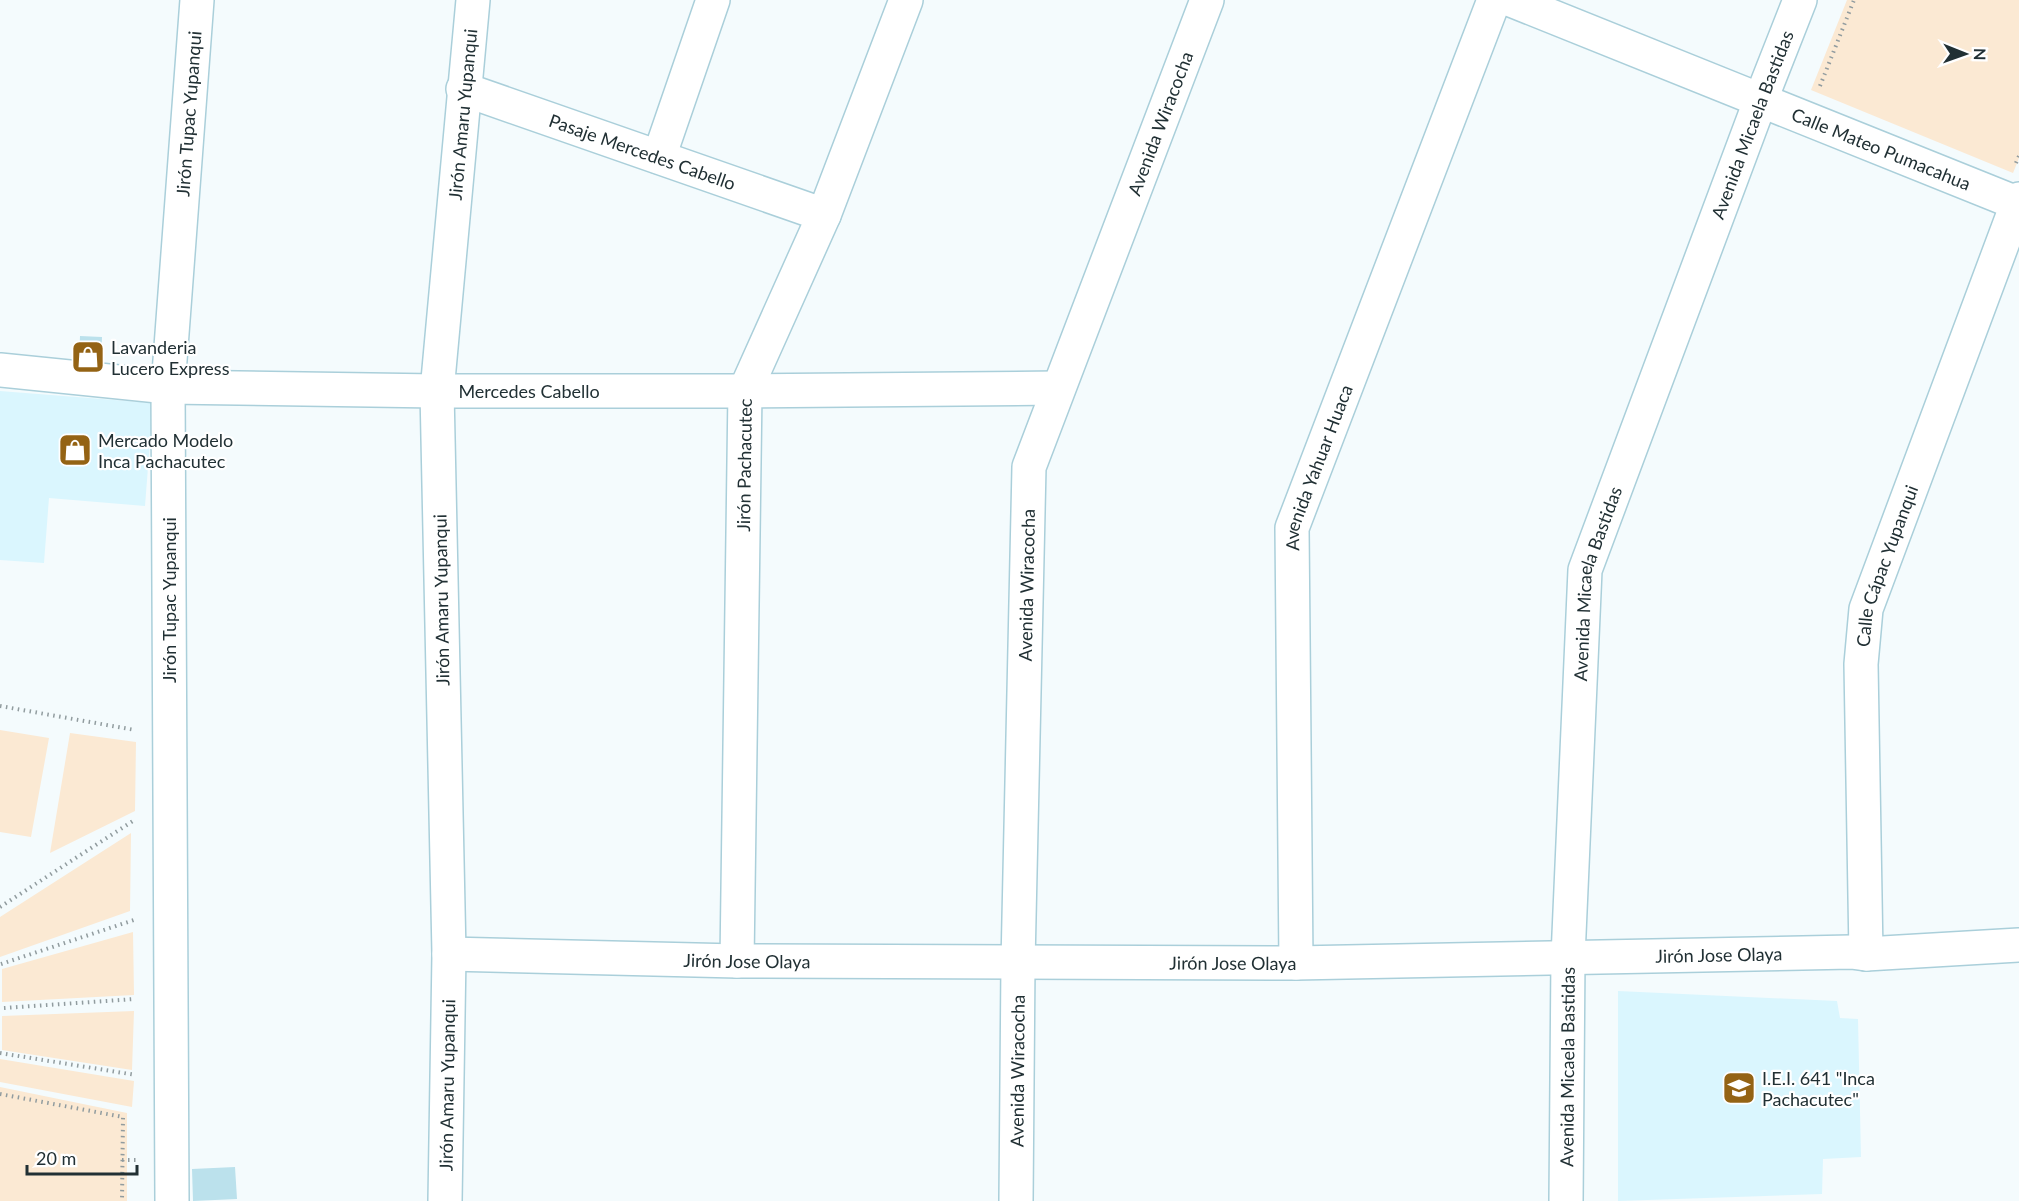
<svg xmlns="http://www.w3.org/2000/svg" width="2019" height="1201" viewBox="0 0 2019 1201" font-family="Lato,sans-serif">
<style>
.built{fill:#daf6fe}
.green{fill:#fbe9d3}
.building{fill:#bbe1ec}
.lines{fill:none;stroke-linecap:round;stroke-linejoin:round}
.minor-casing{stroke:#aacfda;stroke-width:36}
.path{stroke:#919c9f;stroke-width:4;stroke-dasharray:1.5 4.5;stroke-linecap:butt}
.minor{stroke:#fff;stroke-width:33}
.labels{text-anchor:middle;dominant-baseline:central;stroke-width:4.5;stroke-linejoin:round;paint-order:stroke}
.street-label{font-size:18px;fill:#213034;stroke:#fff}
.poi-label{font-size:18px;fill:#213034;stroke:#fff;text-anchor:start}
</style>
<rect width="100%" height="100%" fill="#f4fbfd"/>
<!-- built -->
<path class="built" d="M0,391L153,403L145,506L49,498L44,563L0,560Z
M1618,991L1837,1001L1840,1018L1858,1019L1861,1157L1823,1159L1822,1194L1618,1201Z"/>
<!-- green -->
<path class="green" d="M1847,0H2019V158L2013,173L1811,90Z
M0,730L49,738L31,837L0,832Z
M70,733L136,742L135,811L50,853Z
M131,833L130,911L0,957V917Z
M133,932L134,995L2,1002V969Z
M134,1011L132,1070L2,1050V1016Z
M0,1059L134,1081L132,1107L0,1082Z
M0,1087L127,1113V1201H0Z"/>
<!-- building -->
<path class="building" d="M80,336L102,337L101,363L79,362Z
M235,1167L237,1199L193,1201L192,1169Z"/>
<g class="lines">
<!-- minor casing -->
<g class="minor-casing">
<g id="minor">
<path id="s1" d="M1511,0L2019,204"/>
<path id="s2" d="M463,89L824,215"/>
<path d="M659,157L713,0"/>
<path id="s3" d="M0,370L168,387L437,391H745L1058,388"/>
<path id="s4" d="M449,954L737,961L1296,963L1851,952L1866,954L2019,945"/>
<path id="s5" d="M1866,954L1861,664L1866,609L2019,199"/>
<path id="s6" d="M737,961L745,391L824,215L906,0"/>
<path id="s7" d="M1296,963L1292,528L1494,0"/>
<path id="s8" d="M172,1201L168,387L197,0"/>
<path id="s9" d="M445,1201L449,954L437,391L473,0"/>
<path id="s10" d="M1016,1201L1018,963L1029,467L1207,0"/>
<path id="s11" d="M1566,1201L1568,957L1585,570L1761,99L1800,0"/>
</g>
</g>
<!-- path -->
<path class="path" d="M1820,86L1854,0
M2016,163L2019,156
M0,706L135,730
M0,907L136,819
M1,964L137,919
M4,1008L135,999
M0,1053L136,1075
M0,1094L123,1117L122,1201
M122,1160H137"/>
<!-- minor -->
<use href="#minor" class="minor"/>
</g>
<!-- icons -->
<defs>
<g id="shop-square" transform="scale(1.725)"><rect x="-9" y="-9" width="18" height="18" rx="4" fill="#946314" stroke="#fff"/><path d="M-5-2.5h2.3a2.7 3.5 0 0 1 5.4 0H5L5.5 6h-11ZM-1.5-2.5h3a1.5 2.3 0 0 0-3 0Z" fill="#fff"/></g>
<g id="school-square" transform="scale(1.725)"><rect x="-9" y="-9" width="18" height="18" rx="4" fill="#946314" stroke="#fff"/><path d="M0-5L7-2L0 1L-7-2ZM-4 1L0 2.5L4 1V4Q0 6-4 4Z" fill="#fff"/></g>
</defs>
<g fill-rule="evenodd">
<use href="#shop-square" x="88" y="357"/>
<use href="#shop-square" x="75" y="450"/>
<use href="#school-square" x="1739" y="1088"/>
</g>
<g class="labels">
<!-- street labels -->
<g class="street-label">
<text stroke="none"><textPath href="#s8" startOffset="1088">Jirón Tupac Yupanqui</textPath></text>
<text stroke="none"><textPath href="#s9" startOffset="1088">Jirón Amaru Yupanqui</textPath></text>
<text stroke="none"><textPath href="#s10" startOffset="1102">Avenida Wiracocha</textPath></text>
<text stroke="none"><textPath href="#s11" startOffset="1107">Avenida Micaela Bastidas</textPath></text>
<text stroke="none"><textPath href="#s1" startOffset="399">Calle Mateo Pumacahua</textPath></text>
<text stroke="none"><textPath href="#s2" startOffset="190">Pasaje Mercedes Cabello</textPath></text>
<text stroke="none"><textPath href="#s3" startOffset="530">Mercedes Cabello</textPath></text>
<text stroke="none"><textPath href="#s6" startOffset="496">Jirón Pachacutec</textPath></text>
<text stroke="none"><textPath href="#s7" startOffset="500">Avenida Yahuar Huaca</textPath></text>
<text stroke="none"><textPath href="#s5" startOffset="392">Calle Cápac Yupanqui</textPath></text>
<text stroke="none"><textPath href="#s10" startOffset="616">Avenida Wiracocha</textPath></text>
<text stroke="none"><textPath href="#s11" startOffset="620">Avenida Micaela Bastidas</textPath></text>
<text transform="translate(169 600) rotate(-90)">Jirón Tupac Yupanqui</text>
<text transform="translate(441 600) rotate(-91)">Jirón Amaru Yupanqui</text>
<text stroke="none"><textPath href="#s4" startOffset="1270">Jirón Jose Olaya</textPath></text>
<text stroke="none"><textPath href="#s4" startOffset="298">Jirón Jose Olaya</textPath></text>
<text stroke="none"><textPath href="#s4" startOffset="784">Jirón Jose Olaya</textPath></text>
<text stroke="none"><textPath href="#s11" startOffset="134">Avenida Micaela Bastidas</textPath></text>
<text stroke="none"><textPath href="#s10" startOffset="130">Avenida Wiracocha</textPath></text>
<text stroke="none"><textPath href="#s9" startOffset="116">Jirón Amaru Yupanqui</textPath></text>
</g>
<!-- poi labels -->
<g class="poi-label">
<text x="111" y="347">Lavanderia<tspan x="111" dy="21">Lucero Express</tspan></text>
<text x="98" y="440">Mercado Modelo<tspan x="98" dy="21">Inca Pachacutec</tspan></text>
<text x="1762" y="1078">I.E.I. 641 "Inca<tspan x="1762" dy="21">Pachacutec"</tspan></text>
</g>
</g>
<!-- north arrow -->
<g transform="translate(1965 54) rotate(91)" stroke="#ffffff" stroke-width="4.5" paint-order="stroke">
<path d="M0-4.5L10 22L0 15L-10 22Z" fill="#213034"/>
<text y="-9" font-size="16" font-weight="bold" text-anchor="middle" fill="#213034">N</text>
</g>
<!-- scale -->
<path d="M27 1165v9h110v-9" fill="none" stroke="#213034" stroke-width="3"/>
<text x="36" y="1165" font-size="18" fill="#213034" stroke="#ffffff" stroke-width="4.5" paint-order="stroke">20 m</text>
</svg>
